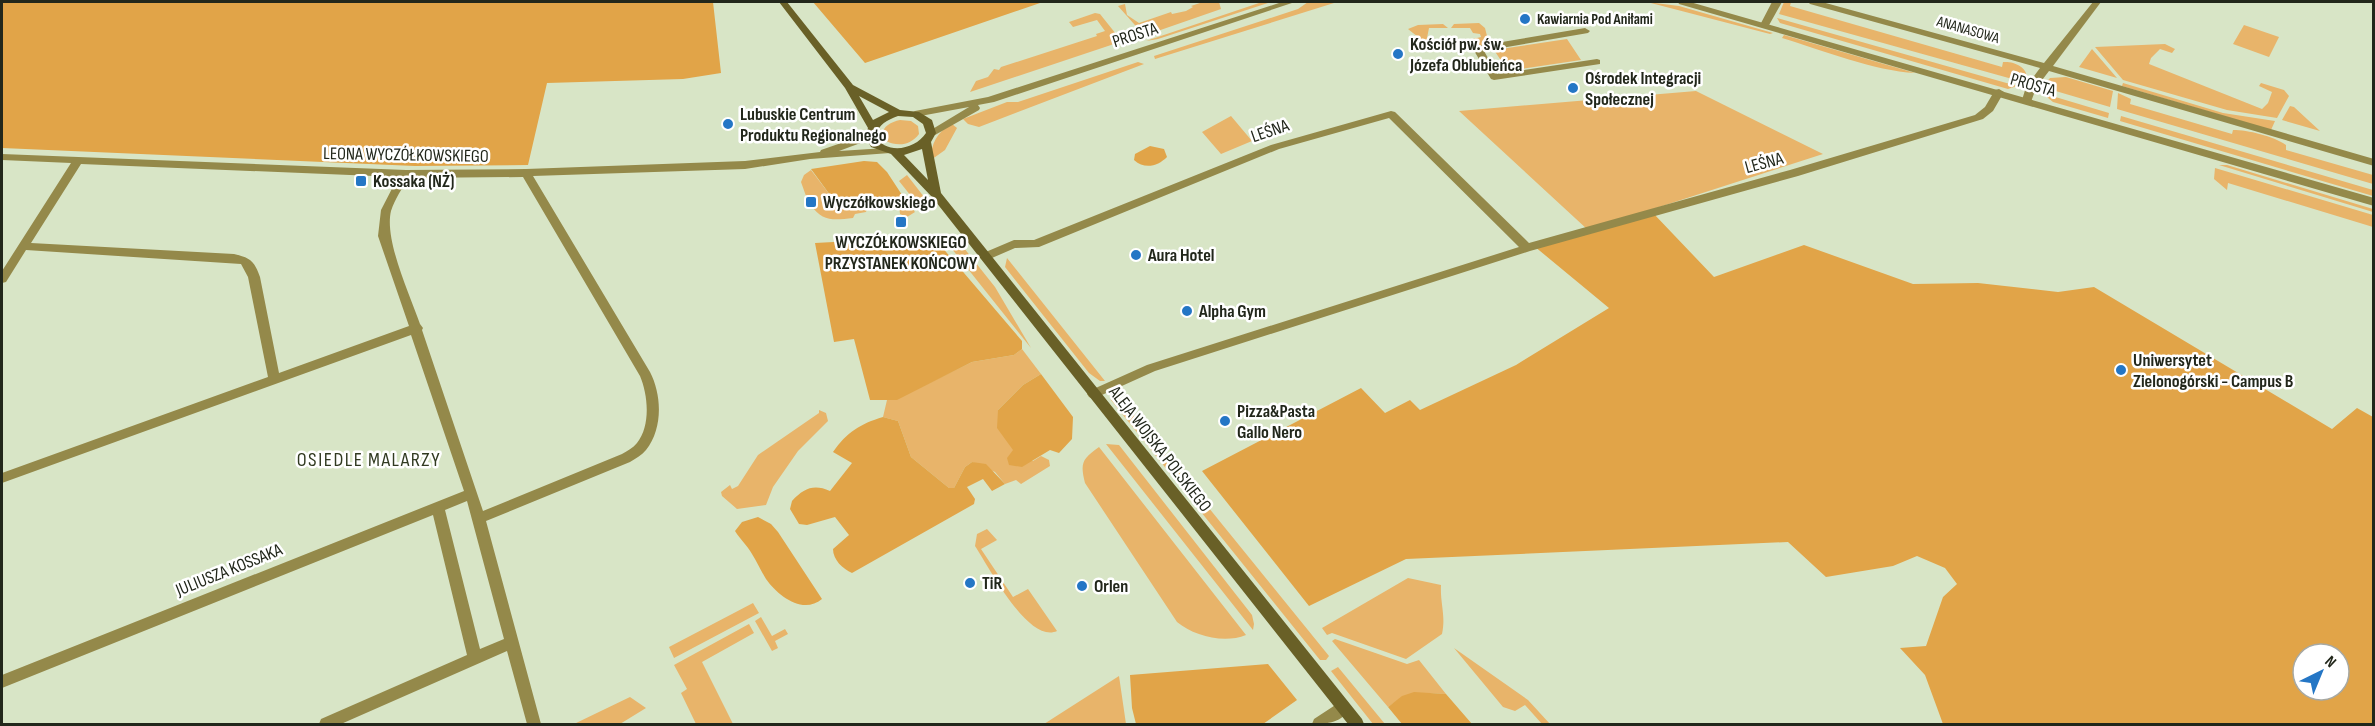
<svg xmlns="http://www.w3.org/2000/svg" width="2375" height="726" viewBox="0 0 2375 726" font-family="'Sofia Sans Condensed',sans-serif">
<style>
.green{fill:#e8b46a}
.forest{fill:#e1a448;fill-rule:evenodd}
.lines{fill:none;stroke-linecap:round;stroke-linejoin:round}
.minor{fill:#94894a;fill-rule:evenodd}
.tertiary{fill:#94894a;fill-rule:evenodd}
.secondary{fill:#696027;fill-rule:evenodd}
.poi-dot{fill:#2476c5;stroke:#fff;stroke-width:2}
.labels{text-anchor:middle;dominant-baseline:central;stroke-width:5;stroke-linejoin:round;paint-order:stroke}
.far-poi-label{font-size:15px;font-weight:bold;fill:#22271b;stroke:#fff;text-anchor:start}
.far-street-label{font-size:15px;fill:#22271b;stroke:#fff}
.street-label{font-size:18px;fill:#22271b;stroke:#fff}
.poi-label{font-size:18px;font-weight:bold;fill:#22271b;stroke:#fff;text-anchor:start}
.neighbourhood-label{font-size:20px;letter-spacing:1.5px;fill:#313a21;stroke:#fff}
</style>
<rect width="100%" height="100%" fill="#d8e5c6"/>
<!-- green -->
<path class="green" d="M1203,2H1219L1221,9L1149,34L1142,33L1118,6L1125,4L1127,15L1139,23L1171,12L1172,14L1186,11L1193,7L1191,6Z
M1271,2L1158,39L1146,41L1259,3Z
M1308,2L1334,3L1155,59L1154,56L1298,9Z
M1647,2L1679,6L1773,33L1770,34Z
M1784,2H1791L1790,6L2002,67L2003,62C2014,61 2027,67 2027,78L2023,82L1779,14Z
M1095,13L1100,14L1120,39V42L970,92L976,81L988,77L994,69L999,70L1001,67L1097,36L1096,34L1105,31L1097,20L1073,27L1069,22Z
M1777,18L2017,86L2008,89L1780,23Z
M1479,23L1485,28L1489,44C1479,46 1467,51 1459,44L1471,43L1473,39L1481,37L1480,34L1473,33L1470,28H1451L1454,24Z
M1443,24L1448,28H1429L1427,38L1443,46L1455,45V49C1435,52 1422,40 1408,29L1418,25Z
M2244,25L2279,37L2269,57L2233,44Z
M1784,35L1915,73C1875,71 1821,50 1782,38Z
M1567,39L1581,60L1508,71L1494,50Z
M2165,44L2175,49L2172,53L2160,49L2151,58L2149,64L2262,109L2268,103L2272,92L2259,86L2261,83L2284,90L2289,96L2277,118L2227,110L2123,80L2095,47Z
M2092,49L2117,78L2079,67Z
M1138,62L1144,64L979,127L968,124L963,119L1007,102H1018Z
M2066,77L2113,91L2110,107L2042,87L2050,78Z
M2123,83L2223,113L2275,121L2271,130L2122,86Z
M1696,91L1823,154L1588,230L1459,111Z
M2042,93L2109,113L2108,118L2053,102Z
M2118,93L2131,99L2130,104L2232,134L2233,130C2248,130 2273,136 2286,145V150L2373,175V184L2117,109Z
M2290,106L2294,107L2320,131L2282,120Z
M1231,116L1252,141L1221,154L1202,132Z
M2121,116L2373,190V196L2120,121Z
M900,120L911,121L918,126L919,134C911,145 898,147 886,141L882,135C883,126 891,122 900,120Z
M952,124L957,128L945,150L931,160C931,143 937,132 952,124Z
M2219,165H2227L2373,209V212Z
M2215,168L2373,215V227L2228,183L2227,190L2214,179Z
M811,170L833,199L861,203L906,201L915,212L907,217L900,214L899,205L868,206L866,212L855,214L853,218C834,220 822,222 811,205L814,203L811,195L806,196L801,182L804,175Z
M907,175L928,202L923,211L899,181Z
M940,234L956,238L995,287L1031,348Z
M1007,258L1105,381H1100L1089,373L1005,267Z
M1022,349L1041,374L1023,385L998,410C1006,438 1007,446 1033,461L1041,456L1049,460L1050,466L1021,484L1016,480L1005,484L995,472L972,462L965,467L954,488H949L911,457L898,421L883,417L887,400L897,399L972,362L1014,355Z
M1114,391L1329,656L1326,660H1320L1111,400Z
M819,410L826,413L828,421L798,451L773,487L766,505L737,509L722,496L721,492L730,485L732,489L738,486L758,455L819,413Z
M1106,444L1119,445L1252,615L1254,624L1253,630Z
M1099,447L1246,635C1224,644 1194,636 1177,622L1085,483C1080,463 1082,459 1099,447Z
M987,529L997,540L981,549L1013,597L1028,589L1057,631C1028,644 989,567 975,546L977,534Z
M1408,578L1441,585C1440,604 1446,615 1442,634L1406,659L1332,633L1327,635L1322,628Z
M753,603L759,613L674,658L669,647Z
M761,617L772,636L785,629L788,634L775,641L778,648L772,651L755,621Z
M749,624L754,633L702,662L733,724H696L681,693L687,689L674,665Z
M1335,639L1407,664L1419,660L1446,694C1420,693 1410,691 1388,707L1332,641Z
M1454,648L1528,700L1550,724H1542L1525,705L1515,711L1503,707Z
M1338,667L1385,724H1373L1331,671Z
M1119,676L1126,724H1044Z
M630,697L646,708L620,724H574Z"/>
<!-- forest -->
<path class="forest" d="M2,2H713L721,73L683,79L547,83L528,165L415,166L2,148Z
M813,2H1043L865,63Z
M1150,146L1164,149L1167,157C1158,166 1145,170 1134,160L1135,154Z
M864,161L877,162L887,172L906,201L861,203L833,199L811,169Z
M1653,213L1714,277L1804,245L1913,284L1978,283L2058,292L2094,287L2332,429L2357,408L2373,417V724H1943L1925,675L1900,648L1926,646L1943,597L1957,584L1945,568L1917,556L1893,566L1826,577L1788,542L1406,559L1309,606L1202,471L1361,388L1385,413L1410,400L1420,410L1516,365L1609,308L1534,246ZM2303,654H2339V690H2303Z
M908,238L935,239L1022,341V349L1014,355L972,362L897,400H870L854,339L834,342L815,243Z
M1041,374L1073,417L1072,439L1059,453L1050,450L1022,467L1009,465L1007,458L1013,450L997,428L998,410L1023,385Z
M883,417L898,421L911,457L949,488H954L965,467L972,462L986,464L1005,484L992,491L983,479L967,487L975,499L974,504L852,573C843,569 833,560 833,549L849,535L835,517L807,525L799,524L790,509L792,501C804,488 814,484 830,491L852,463L833,452C847,432 860,424 883,417Z
M758,517L771,524L778,532L822,599C803,615 778,596 766,579C761,571 757,562 752,554C747,545 740,539 735,531L742,522Z
M1268,664L1297,700L1263,724H1136L1132,708L1130,675Z
M1414,692L1446,694L1472,724H1402L1388,707L1402,696Z"/>
<g class="lines">
<!-- minor -->
<path class="minor" d="M1772,2H1782L1768,27H1762L1760,25Z
M1808,2H1822L2044,63L2093,2H2101L2053,66L2374,159V166L2049,71L2036,88L2031,102H2023L2022,100L2026,87L2040,68L1810,4Z
M1585,28L1590,31L1588,33L1484,51L1497,74L1597,59L1600,60V64L1494,80L1491,79L1473,49L1478,46Z
M1999,89L2004,92L1993,111L1983,119L1798,176L1530,251L1155,371L1093,399L1089,397L1087,394L1089,391L1147,365L1519,247L1389,118L1279,149L1039,247L1015,248L985,261L979,257L981,254L1014,240H1034L1271,145L1391,111L1395,112L1529,243L1790,170L1975,115L1985,107L1995,90Z
M870,133L875,136L874,138L839,151L886,148L891,151L890,153L810,159L745,169L533,176L650,372C662,395 663,429 646,450C642,455 636,458 630,462L486,521L541,724H527L507,651L341,724H319L321,719L467,655L433,515L2,688V675L464,491L411,335L2,483V473L268,377L248,277L241,264L26,250L6,282L2,283V271L71,163L2,160V154L406,170L526,169L745,161L820,152L821,150ZM81,164L398,177L381,210L378,236L409,326L279,373L260,277C254,260 250,258 234,254L31,243ZM523,177L640,376C648,395 651,425 637,443C633,448 627,451 622,454L483,511L422,330L423,328L420,324C410,295 384,240 391,211C395,199 402,188 409,178ZM467,501L504,639L480,649L445,510Z
M1343,700L1348,702L1350,707C1343,723 1327,724 1312,724L1314,719Z"/>
<!-- tertiary -->
<path class="tertiary" d="M1282,2H1295L994,102L978,105L980,108L979,110L935,135H927L926,133L969,107L915,117L910,114L915,111L988,97Z
M1678,2H1690L2374,198V206L1679,4Z"/>
<!-- secondary -->
<path class="secondary" d="M779,2H787L853,85L900,110L919,112L932,120L936,133L931,142L941,193L1362,719L1364,724H1348L932,197L891,154L871,147L865,136L868,128L845,88ZM859,96L889,112L873,120ZM898,116L913,117L923,124L926,133C915,150 886,155 875,136C879,124 887,120 898,116ZM922,149L928,180L904,155Z"/>
</g>
<!-- markers -->
<g class="poi-dot">
<circle cx="1525" cy="19" r="6"/>
<circle cx="1398" cy="54" r="6"/>
<circle cx="1573" cy="88" r="6"/>
<circle cx="728" cy="124" r="6"/>
<rect x="355" y="175" width="12" height="12" rx="3"/>
<rect x="805" y="196" width="12" height="12" rx="3"/>
<rect x="895" y="216" width="12" height="12" rx="3"/>
<circle cx="1136" cy="255" r="6"/>
<circle cx="1187" cy="311" r="6"/>
<circle cx="2121" cy="370" r="6"/>
<circle cx="1225" cy="421" r="6"/>
<circle cx="970" cy="583" r="6"/>
<circle cx="1082" cy="586" r="6"/>
</g>
<g class="labels">
<!-- far-poi labels -->
<g class="far-poi-label">
<text x="1537" y="19">Kawiarnia Pod Aniłami</text>
</g>
<!-- far-street labels -->
<g class="far-street-label">
<text transform="translate(1968 30) rotate(16)">ANANASOWA</text>
</g>
<!-- street labels -->
<g class="street-label">
<text transform="translate(1135 35) rotate(-18)">PROSTA</text>
<text transform="translate(2033 85) rotate(16)">PROSTA</text>
<text transform="translate(1270 131) rotate(-19)">LEŚNA</text>
<text transform="translate(406 155) rotate(1)">LEONA WYCZÓŁKOWSKIEGO</text>
<text transform="translate(1764 163) rotate(-15)">LEŚNA</text>
<text transform="translate(1160 449) rotate(52)">ALEJA WOJSKA POLSKIEGO</text>
<text transform="translate(229 570) rotate(-22)">JULIUSZA KOSSAKA</text>
</g>
<!-- poi labels -->
<g class="poi-label">
<text x="1410" y="44">Kościół pw. św.<tspan x="1410" dy="21">Józefa Oblubieńca</tspan></text>
<text x="1585" y="78">Ośrodek Integracji<tspan x="1585" dy="21">Społecznej</tspan></text>
<text x="740" y="114">Lubuskie Centrum<tspan x="740" dy="21">Produktu Regionalnego</tspan></text>
<text x="373" y="181">Kossaka (NŻ)</text>
<text x="823" y="202">Wyczółkowskiego</text>
<text x="901" y="242" text-anchor="middle">WYCZÓŁKOWSKIEGO<tspan x="901" dy="21">PRZYSTANEK KOŃCOWY</tspan></text>
<text x="1148" y="255">Aura Hotel</text>
<text x="1199" y="311">Alpha Gym</text>
<text x="2133" y="360">Uniwersytet<tspan x="2133" dy="21">Zielonogórski - Campus B</tspan></text>
<text x="1237" y="411">Pizza&amp;Pasta<tspan x="1237" dy="21">Gallo Nero</tspan></text>
<text x="982" y="583">TiR</text>
<text x="1094" y="586">Orlen</text>
</g>
<!-- neighbourhood labels -->
<g class="neighbourhood-label">
<text x="369" y="460">OSIEDLE MALARZY</text>
</g>
</g>
<!-- border -->
<rect width="2375" height="726" fill="none" stroke="#22271b" stroke-width="6"/>
<!-- north arrow -->
<g transform="translate(2321 672) rotate(43)"><circle r="28" fill="#ffffff" stroke="#a7a9a4" stroke-width="1.5"/>
<path d="M0-4.5L10 22L0 15L-10 22Z" fill="#2476c5"/>
<text y="-9" font-size="16" font-weight="bold" text-anchor="middle" fill="#22271b">N</text>
</g>
</svg>
